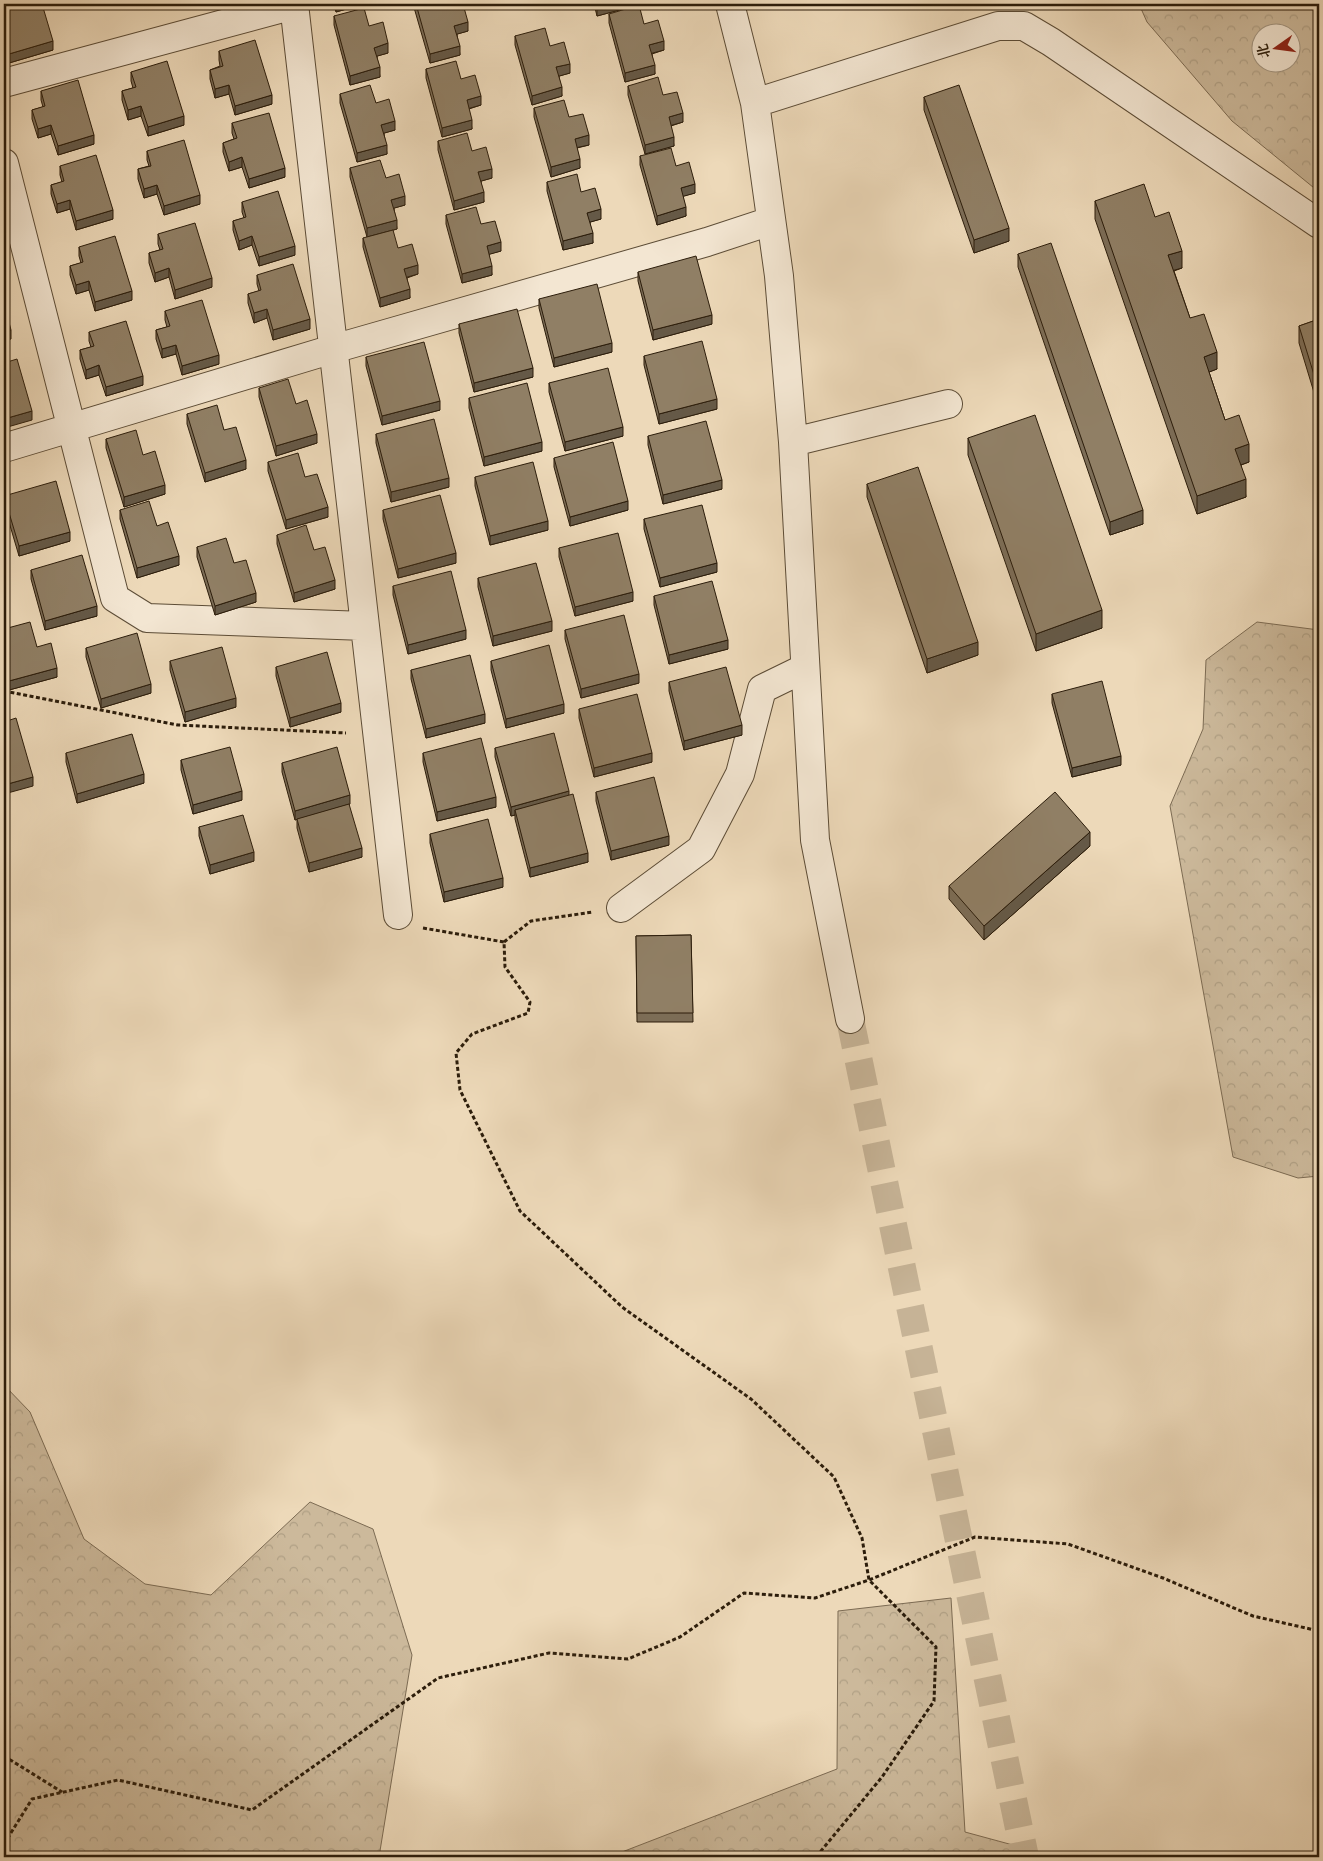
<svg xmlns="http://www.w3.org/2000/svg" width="1323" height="1861" viewBox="0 0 1323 1861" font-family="Alegreya,'Noto Serif SC',serif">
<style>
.forest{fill:url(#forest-crowns);stroke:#7c6b53;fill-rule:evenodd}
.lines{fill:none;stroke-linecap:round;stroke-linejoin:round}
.street-tunnel{stroke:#c6b396;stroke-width:28;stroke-dasharray:28 14;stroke-linecap:butt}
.street-casing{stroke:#5c4c36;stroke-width:30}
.path{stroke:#2c1d0b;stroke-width:3;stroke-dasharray:4 2.5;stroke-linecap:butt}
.street{stroke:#f3e6d2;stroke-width:28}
.wall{fill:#7c6d57;stroke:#2c1d0b}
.shaded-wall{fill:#655947;stroke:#2c1d0b}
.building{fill:#907f65;stroke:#2c1d0b}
</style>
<defs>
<pattern id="forest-crowns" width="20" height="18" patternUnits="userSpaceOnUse" patternTransform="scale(1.25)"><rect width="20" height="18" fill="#ccb99b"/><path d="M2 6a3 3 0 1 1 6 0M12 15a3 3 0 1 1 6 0" fill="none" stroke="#af9f84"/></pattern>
</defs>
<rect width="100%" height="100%" fill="#edd9b9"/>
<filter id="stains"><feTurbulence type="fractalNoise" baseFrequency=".004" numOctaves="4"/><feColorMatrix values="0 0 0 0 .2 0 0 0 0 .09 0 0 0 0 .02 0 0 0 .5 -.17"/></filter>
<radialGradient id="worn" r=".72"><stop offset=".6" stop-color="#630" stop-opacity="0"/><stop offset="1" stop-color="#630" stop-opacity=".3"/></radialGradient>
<!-- forest -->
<path class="forest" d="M1139,4H1319V192L1232,121L1147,22ZM1260,32H1290V62H1260Z
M1257,622L1319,630V1176L1298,1178L1233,1157L1170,806L1203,729L1206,660Z
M4,1385L30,1412L84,1539L145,1584L211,1595L310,1502L373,1529L412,1655L379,1857H4Z
M951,1598L965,1832L1057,1857H609L837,1769L838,1611Z"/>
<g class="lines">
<!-- street-tunnel -->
<path class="street-tunnel" d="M850,1019L1025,1857"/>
<!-- street casing -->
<g class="street-casing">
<path id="street" d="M294,4L398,915
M730,4L755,103L779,276L793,442L815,840L850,1019
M4,83L294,5
M755,103L998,26H1024L1051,42L1319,224
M4,163L115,598L147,618L365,626
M793,442L948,404
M4,448L333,349L707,242L771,221
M621,908L701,849L740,774L762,689L805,668"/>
</g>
<!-- path -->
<path class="path" d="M4,691L178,725L346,733
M423,928L504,942L505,967L530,1002L528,1013L472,1034L456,1053L460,1090L520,1211L622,1307L751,1399L834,1477L862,1538L869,1580L936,1647L934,1701L882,1777L816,1857
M504,942L531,921L593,912
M4,1756L62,1792
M4,1844L32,1799L118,1780L252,1810L438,1678L549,1653L628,1659L680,1637L744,1593L815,1598L869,1580L975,1537L1068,1544L1163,1578L1253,1616L1319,1631"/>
<!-- street -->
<use href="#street" class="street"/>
</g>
<!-- wall -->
<path class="wall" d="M4,4L53,50L9,63L4,47Z
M334,4H364L336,12Z
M413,4H448L468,31L457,34L460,55L430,63Z
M594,4H627V8L597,16Z
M609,14L644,24L664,50L652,54L655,74L625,82L609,23Z
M334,16L369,26L388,53L377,56L380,77L350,85L334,25Z
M515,36L550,46L570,73L559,76L562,96L532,105L515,45Z
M219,51L272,104L235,115L229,94L215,98L210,79V70L220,66L219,60Z
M426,69L461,79L481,105L469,109L472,129L442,137L426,78Z
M131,72L184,125L148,136L141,116L128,120L122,100V91L133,88L131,81Z
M628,86L663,95L683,122L671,126L674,146L645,154L628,95Z
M41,91L94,144L58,155L51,134L38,138L32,119V110L43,107L41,100Z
M340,94L376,103L395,130L384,133L387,154L357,162L340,103Z
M924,97L1009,241L974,253L924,110Z
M534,108L569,117L589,145L577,148L580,168L551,177L534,117Z
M232,123L285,177L249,188L242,167L229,171L223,152V143L234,139L232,133Z
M438,141L472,151L492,178L481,181L484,202L454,210L438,150Z
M147,151L200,204L164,215L157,194L144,198L138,179V169L149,166L147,160Z
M640,156L676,166L695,193L683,196L686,216L657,225L640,165Z
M60,166L113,219L76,230L70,209L57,213L51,194V185L62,182L60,175Z
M350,168L386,178L405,205L394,208L397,229L367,237L350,177Z
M547,182L581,192L601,219L590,222L593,243L563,250L547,191Z
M1095,201L1155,217L1182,268L1174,271L1190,318L1217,369L1209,372L1225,420L1249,462L1241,465L1246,497L1197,514L1095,219Z
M242,202L295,255L259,266L252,245L239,250L233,230V221L244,218L242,212Z
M446,215L481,224L501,251L489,254L492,275L462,283L446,224Z
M158,234L212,287L175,299L169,277L155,282L149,263V253L160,250L158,244Z
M363,238L398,248L418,274L407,278L410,298L380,307L363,247Z
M79,247L132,300L95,311L89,290L76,294L70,275V266L81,263L79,256Z
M1018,254L1143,524L1110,535L1018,267Z
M638,272L712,324L653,340L638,281Z
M257,275L310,329L273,340L267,318L254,323L248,303V294L259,291L257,284Z
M539,299L612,352L554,367L539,308Z
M165,311L219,364L182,375L176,354L162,358L156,339V330L167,327L165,320Z
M1319,319V409L1299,343V326Z
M459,324L533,377L474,392L459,333Z
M89,332L143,385L106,396L99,375L86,379L80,359V350L91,347L89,341Z
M644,356L717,409L659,424L644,365Z
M366,357L440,410L382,425L366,366Z
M549,383L623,436L565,451L549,392Z
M259,388L296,404L317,443L276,456L259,397Z
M469,398L542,451L484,466L469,408Z
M187,414L224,430L246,469L205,482L187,424Z
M376,434L449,487L391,502L376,443Z
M648,436L722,489L663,504L648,445Z
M968,438L1102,628L1036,651L968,455Z
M106,439L143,455L165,494L124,507L106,448Z
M554,458L628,510L570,526L554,467Z
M268,462L305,477L328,517L286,529L268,471Z
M475,477L548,530L490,545L475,486Z
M867,484L978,655L927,673L867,497Z
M4,496L70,541L19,556L4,505Z
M120,510L157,526L179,565L137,578L120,519Z
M383,510L456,563L398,578L383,519Z
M644,519L717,572L660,587L644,529Z
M277,535L314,550L335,589L294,602L277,544Z
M197,547L234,563L256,602L215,615L197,557Z
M559,548L633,601L575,616L559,557Z
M31,570L97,616L45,630L31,579Z
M478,578L552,631L493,646L478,587Z
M393,586L466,639L408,654L393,595Z
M654,596L728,649L669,664L654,605Z
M4,629L37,647L57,677L9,690L4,669Z
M565,630L639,683L581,698L565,639Z
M86,648L151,693L101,708L86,657Z
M170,661L236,707L185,722L170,670Z
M491,661L564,713L506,728L491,670Z
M276,667L341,712L290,727L276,676Z
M411,670L485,723L426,738L411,679Z
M669,682L742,735L684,750L669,691Z
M1052,694L1121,765L1072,777L1052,703Z
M579,709L652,762L594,777L579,718Z
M495,748L569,795L588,862L530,877L515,819V815L511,816L495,757Z
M66,753L144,783L77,803L66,762Z
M423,753L496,807L437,821L423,762Z
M181,760L242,800L193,814L181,770Z
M282,763L350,804L330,810L362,857L309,872L297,828V819L295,820L282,772Z
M596,792L669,845L611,860L596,801Z
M199,827L254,861L210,874L199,836Z
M430,834L503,887L444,902L430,843Z
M1090,846L984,940L949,899V886Z
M691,935L693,1022H637L636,936Z"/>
<!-- shaded-wall -->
<path class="shaded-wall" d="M336,4H364L336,12Z
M609,4H627V8L597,16V7Z
M468,22V31L454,35V26Z
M53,41V50L9,63V54Z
M664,41V50L649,54V45Z
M388,43V53L374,57V48Z
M460,46V55L430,63V54Z
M570,64V73L556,77V67Z
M655,65V74L625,82V73Z
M380,67V77L350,85V76Z
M229,85V94L215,98V89Z
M562,87V96L532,105V96Z
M272,95V104L235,115V106Z
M481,96V105L467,109V100Z
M141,106V116L128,120V110Z
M683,113V122L669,126V117Z
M184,116V125L148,136V127Z
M472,120V129L442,137V128Z
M395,121V130L381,134V125Z
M51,125V134L38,138V129Z
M94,135V144L58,155V146Z
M589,135V145L575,148V139Z
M674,137V146L645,154V145Z
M387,145V154L357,162V153Z
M242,157V167L229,171V162Z
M580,159V168L551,177V167Z
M285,168V177L249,188V179Z
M492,169V178L478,182V172Z
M695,184V193L681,197V188Z
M157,185V194L144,198V189Z
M484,192V202L454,210V201Z
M200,195V204L164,215V206Z
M405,196V205L391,209V200Z
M70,200V209L57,213V204Z
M686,207V216L657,225V216Z
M601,209V219L587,223V213Z
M113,210V219L76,230V221Z
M397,220V229L367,237V228Z
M1009,228V241L974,253V240Z
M593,233V243L563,250V241Z
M252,236V245L239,250V241Z
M501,242V251L487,255V246Z
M295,246V255L259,266V257Z
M1182,251V268L1168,272V255Z
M418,265V274L404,278V269Z
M492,266V275L462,283V274Z
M169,268V277L155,282V273Z
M212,278V287L175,299V290Z
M89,281V290L76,294V285Z
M410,289V298L380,307V298Z
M132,291V300L95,311V302Z
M267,309V318L254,323V313Z
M712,315V324L653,340V330Z
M310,319V329L273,340V330Z
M11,330V339L4,341V332Z
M612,343V352L554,367V358Z
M176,345V354L162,358V349Z
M1217,352V369L1204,374V357Z
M219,355V364L182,375V366Z
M99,365V375L86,379V370Z
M533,368V377L474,392V383Z
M143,376V385L106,396V387Z
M717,399V409L659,424V414Z
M440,401V410L382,425V416Z
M32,411V420L4,428V419Z
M623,427V436L565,451V442Z
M317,434V443L276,456V446Z
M542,442V451L484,466V457Z
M1249,444V462L1235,467V449Z
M246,460V469L205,482V473Z
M449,478V487L391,502V492Z
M1246,479V497L1197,514V496Z
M722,480V489L663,504V495Z
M165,485V494L124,507V497Z
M628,501V510L570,526V517Z
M328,507V517L286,529V520Z
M1143,510V524L1110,535V522Z
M548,521V530L490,545V536Z
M70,532V541L19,556V546Z
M456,553V563L398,578V569Z
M179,556V565L137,578V568Z
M717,563V572L660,587V578Z
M335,580V589L294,602V593Z
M633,592V601L575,616V607Z
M256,593V602L215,615V606Z
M97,606V616L45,630V621Z
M1102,610V628L1036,651V634Z
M552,621V631L493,646V636Z
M466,630V639L408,654V645Z
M728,640V649L669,664V655Z
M978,642V655L927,673V659Z
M57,668V677L9,690V681Z
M639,674V683L581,698V689Z
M151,684V693L101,708V699Z
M236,698V707L185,722V712Z
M341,703V712L290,727V718Z
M564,704V713L506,728V719Z
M485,714V723L426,738V729Z
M742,725V735L684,750V741Z
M652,753V762L594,777V768Z
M1121,756V765L1072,777V768Z
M144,774V783L77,803V794Z
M33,777V786L4,794V785Z
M242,791V800L193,814V805Z
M569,791V800L515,810V815L511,816V807Z
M350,795V804L295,820V811Z
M496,797V807L437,821V812Z
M1090,832V846L984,940V926Z
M669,836V845L611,860V851Z
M362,848V857L309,872V863Z
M254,852V861L210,874V865Z
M588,853V862L530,877V868Z
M503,878V887L444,902V892Z"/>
<!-- building -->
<path class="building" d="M4,4H42L53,41L9,54L4,38Z
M416,4H463L468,22L454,26L460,46L430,54Z
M596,4H609L597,7Z
M639,5L644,24L658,20L664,41L649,45L655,65L625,73L609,14Z
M364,8L369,26L383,22L388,43L374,48L380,67L350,76L334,16Z
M545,28L550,46L564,42L570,64L556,67L562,87L532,96L515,36Z
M255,40L272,95L235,106L229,85L215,89L210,70L223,66L219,51Z
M167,61L184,116L148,127L141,106L128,110L122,91L136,87L131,72Z
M456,61L461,79L475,75L481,96L467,100L472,120L442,128L426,69Z
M658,77L663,95L677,92L683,113L669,117L674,137L645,145L628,86Z
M78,80L94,135L58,146L51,125L38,129L32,110L45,106L41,91Z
M370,85L376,103L389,99L395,121L381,125L387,145L357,153L340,94Z
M959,85L1009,228L974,240L924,97Z
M564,100L569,117L583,114L589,135L575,139L580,159L551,167L534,108Z
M269,113L285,168L249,179L242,157L229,162L223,143L237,138L232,123Z
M467,133L472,151L486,147L492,169L478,172L484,192L454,201L438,141Z
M184,140L200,195L164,206L157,185L144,189L138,169L151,166L147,151Z
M671,148L676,166L689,162L695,184L681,188L686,207L657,216L640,156Z
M96,155L113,210L76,221L70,200L57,204L51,185L64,181L60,166Z
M380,160L386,178L399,174L405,196L391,200L397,220L367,228L350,168Z
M577,174L581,192L595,188L601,209L587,213L593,233L563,241L547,182Z
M1144,184L1155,217L1169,212L1182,251L1168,255L1190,318L1204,314L1217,352L1204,357L1225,420L1239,415L1249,444L1235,449L1246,479L1197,496L1095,201Z
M278,191L295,246L259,257L252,236L239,241L233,221L246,217L242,202Z
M476,207L481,224L495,221L501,242L487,246L492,266L462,274L446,215Z
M195,223L212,278L175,290L169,268L155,273L149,253L163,249L158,234Z
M393,230L398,248L412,244L418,265L404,269L410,289L380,298L363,238Z
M115,236L132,291L95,302L89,281L76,285L70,266L83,262L79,247Z
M1051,243L1143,510L1110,522L1018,254Z
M696,256L712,315L653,330L638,272Z
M293,264L310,319L273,330L267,309L254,313L248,294L261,290L257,275Z
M597,284L612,343L554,358L539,299Z
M202,300L219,355L182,366L176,345L162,349L156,330L170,326L165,311Z
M4,303L11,330L4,332Z
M517,309L533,368L474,383L459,324Z
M1319,319V391L1299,326Z
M126,321L143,376L106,387L99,365L86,370L80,350L94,346L89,332Z
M702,341L717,399L659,414L644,356Z
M424,342L440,401L382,416L366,357Z
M17,359L32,411L4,419V363Z
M608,368L623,427L565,442L549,383Z
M288,379L296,404L307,400L317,434L276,446L259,388Z
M527,383L542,442L484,457L469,398Z
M217,405L224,430L236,427L246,460L205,473L187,414Z
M1035,415L1102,610L1036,634L968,438Z
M434,419L449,478L391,492L376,434Z
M706,421L722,480L663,495L648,436Z
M136,430L143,455L155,451L165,485L124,497L106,439Z
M613,442L628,501L570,517L554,458Z
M298,453L305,477L317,474L328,507L286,520L268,462Z
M533,462L548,521L490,536L475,477Z
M918,467L978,642L927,659L867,484Z
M56,481L70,532L19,546L4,496Z
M440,495L456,553L398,569L383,510Z
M149,501L157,526L168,522L179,556L137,568L120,510Z
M702,505L717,563L660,578L644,519Z
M306,525L314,550L325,547L335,580L294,593L277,535Z
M618,533L633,592L575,607L559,548Z
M226,538L234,563L246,560L256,593L215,606L197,547Z
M82,555L97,606L45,621L31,570Z
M536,563L552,621L493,636L478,578Z
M451,571L466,630L408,645L393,586Z
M712,581L728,640L669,655L654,596Z
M624,615L639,674L581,689L565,630Z
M30,622L37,647L51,643L57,668L9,681L4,660V629Z
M137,633L151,684L101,699L86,648Z
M549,645L564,704L506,719L491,661Z
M222,647L236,698L185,712L170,661Z
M327,652L341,703L290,718L276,667Z
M470,655L485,714L426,729L411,670Z
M726,667L742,725L684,741L669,682Z
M1102,681L1121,756L1072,768L1052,694Z
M637,694L652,753L594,768L579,709Z
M16,718L33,777L4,785V722Z
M554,733L569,791L511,807L495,748Z
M132,734L144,774L77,794L66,753Z
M481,738L496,797L437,812L423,753Z
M230,747L242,791L193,805L181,760Z
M337,747L350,795L295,811L282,763Z
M654,777L669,836L611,851L596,792Z
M1055,792L1090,832L984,926L949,886Z
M573,794L588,853L530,868L515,810Z
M349,804L362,848L309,863L297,819Z
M243,815L254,852L210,865L199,827Z
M488,819L503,878L444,892L430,834Z
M691,935L693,1013H637L636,936Z"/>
<!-- margin -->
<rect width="1323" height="1861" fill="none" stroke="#edd9b9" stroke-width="20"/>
<rect x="5" y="5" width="1313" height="1851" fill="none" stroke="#2c1d0b" stroke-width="2.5"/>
<rect x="10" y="10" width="1303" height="1841" fill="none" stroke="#2c1d0b"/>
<!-- north arrow -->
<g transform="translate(1276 48) rotate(256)"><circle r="24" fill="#f3e6d2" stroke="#a39682"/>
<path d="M0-4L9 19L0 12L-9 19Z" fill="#8f2418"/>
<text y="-8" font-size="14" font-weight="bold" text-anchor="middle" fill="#2c1d0b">北</text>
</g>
<rect width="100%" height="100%" filter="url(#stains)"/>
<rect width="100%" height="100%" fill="url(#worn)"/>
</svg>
